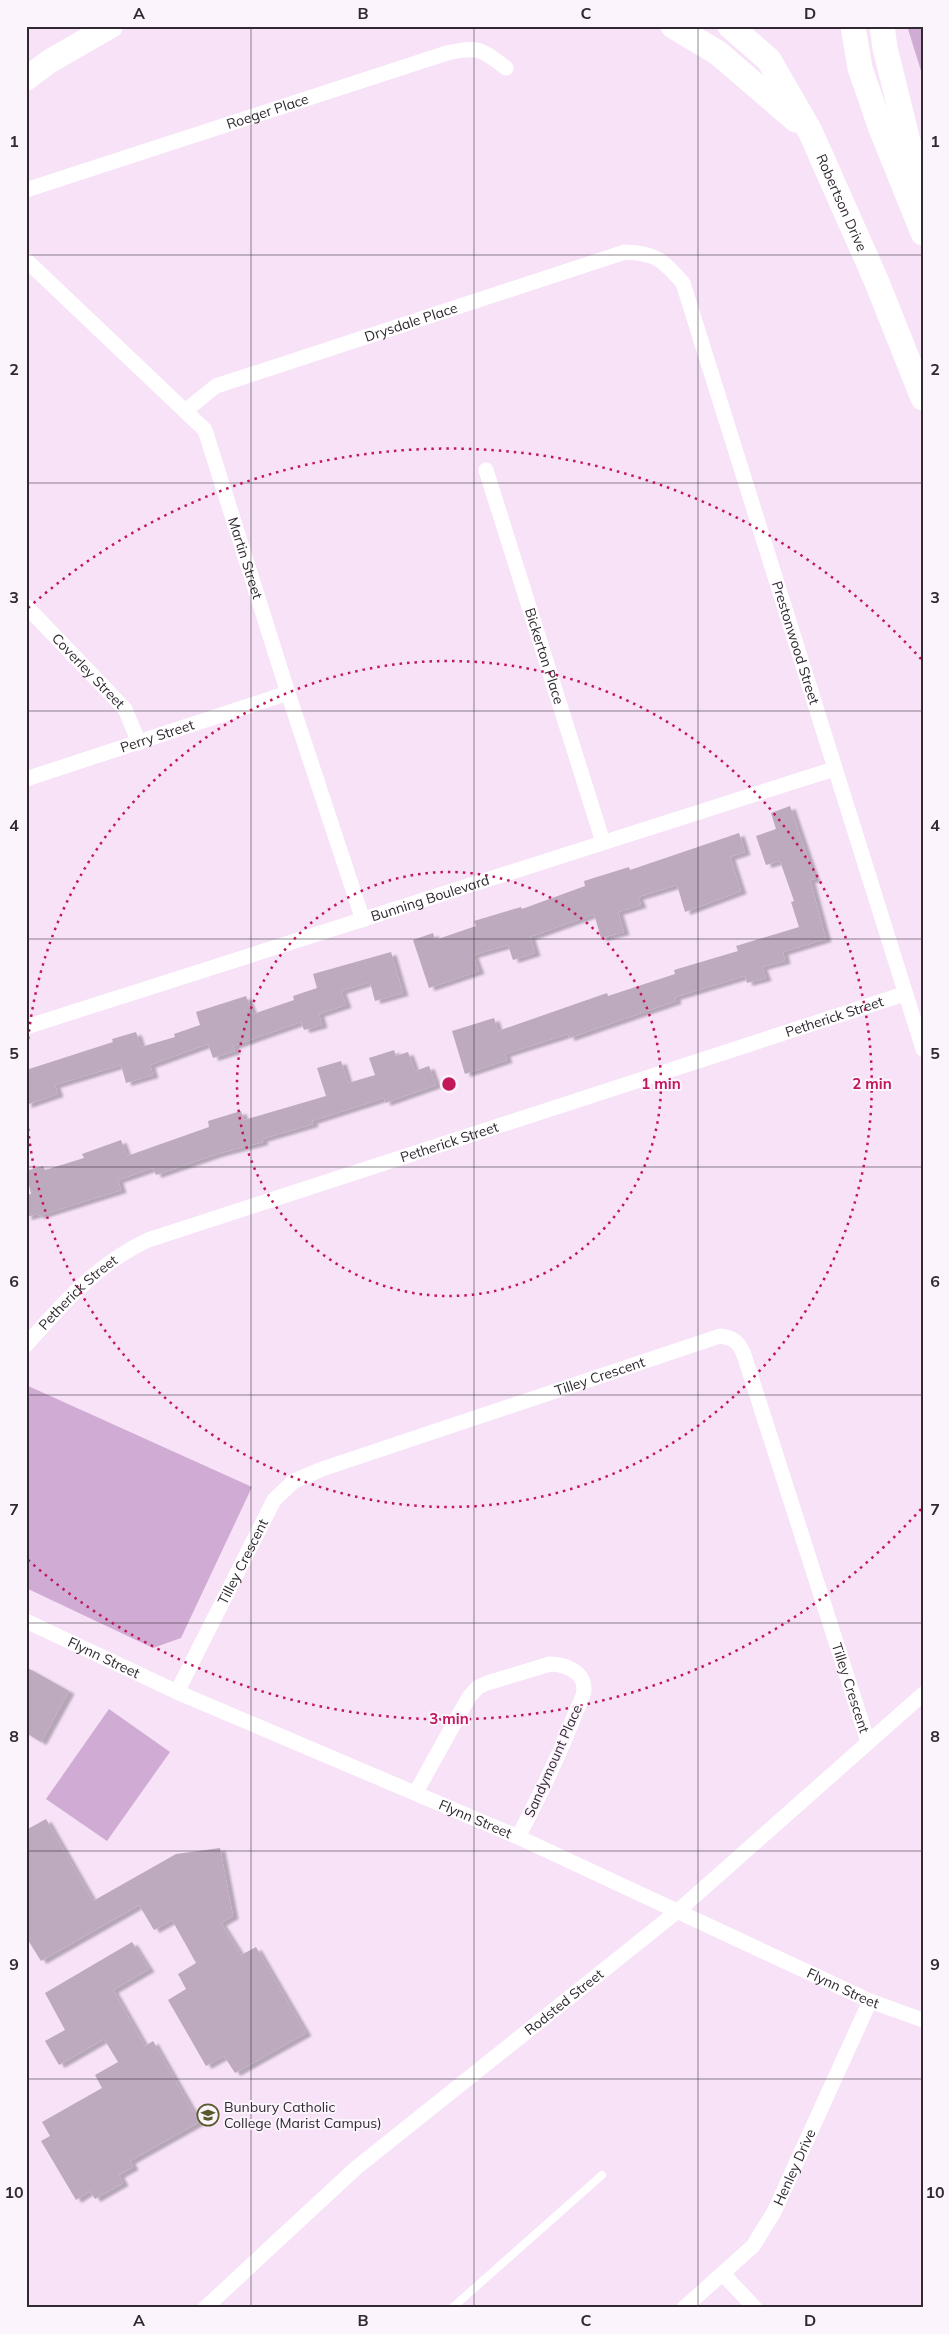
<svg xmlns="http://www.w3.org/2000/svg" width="949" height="2334" viewBox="0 0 949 2334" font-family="Mulish,sans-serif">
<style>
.green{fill:#d0abd3}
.building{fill:#bdaabe;filter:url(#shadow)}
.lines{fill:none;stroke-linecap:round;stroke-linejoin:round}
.service{stroke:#fff;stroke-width:8}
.minor{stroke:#fff;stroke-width:15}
.primary{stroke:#fff;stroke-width:24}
.trunk{stroke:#fff;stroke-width:25}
.grid{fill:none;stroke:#302931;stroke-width:1;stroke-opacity:0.55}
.ring{fill:none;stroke:#c2185b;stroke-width:2.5;stroke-dasharray:2.5 5}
.labels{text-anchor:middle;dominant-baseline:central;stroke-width:4;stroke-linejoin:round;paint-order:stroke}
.street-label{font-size:14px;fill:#302931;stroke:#fcf4fd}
.poi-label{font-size:14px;fill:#302931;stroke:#fcf4fd;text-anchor:start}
.centre{fill:#c2185b;stroke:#fcf4fd;stroke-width:2.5}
.ring-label{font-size:15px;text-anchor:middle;font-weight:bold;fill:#c2185b;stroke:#fcf4fd;stroke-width:4;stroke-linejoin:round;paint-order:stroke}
.neatline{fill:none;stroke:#302931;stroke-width:2}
.grid-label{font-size:16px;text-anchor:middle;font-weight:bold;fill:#302931}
</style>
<defs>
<filter id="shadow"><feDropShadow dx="5.5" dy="3" stdDeviation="1" flood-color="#0004"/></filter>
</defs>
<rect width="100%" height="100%" fill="#f7e2f8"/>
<!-- green -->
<path class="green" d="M907,26H923V77Z
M26,1385L252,1487L181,1638L153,1648L26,1588Z
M109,1709L170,1752L107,1841L46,1799Z"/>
<!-- building -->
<path class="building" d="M790,806L815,879L810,880L826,939L783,952L785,961L762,967L766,978L747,983L745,976L675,997L676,1001L569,1038L568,1034L505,1054L507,1060L465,1074L452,1031L494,1018L498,1031L607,993L608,996L675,974L674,970L738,951L736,946L799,927L791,902L794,901L780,861L766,865L756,836L776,829L771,813Z
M739,833L745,852L730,857L741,891L685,912L677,885L638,897L641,905L618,912L624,932L601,938L594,914L530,937L535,953L513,960L508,945L473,955L479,971L429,988L413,940L433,933L435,940L476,926L474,921L521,907L522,909L585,886L584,881L629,867L630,870Z
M391,952L403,993L375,1001L370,982L341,991L346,1005L319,1014L322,1025L304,1030L301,1022L233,1046L235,1051L213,1058L208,1044L150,1065L153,1075L126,1083L121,1065L55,1085L58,1094L26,1105V1070L113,1042L112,1039L136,1032L141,1047L175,1037L174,1034L200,1025L196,1012L246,996L253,1014L294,1000L293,996L317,988L313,974Z
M394,1050L396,1056L408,1052L415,1071L429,1066L436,1085L385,1103L384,1098L312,1121L313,1124L262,1139L263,1142L217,1154L156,1175L153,1168L118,1180L121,1190L38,1216V1214L26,1217V1195L31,1194L26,1171L43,1166L45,1170L84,1158L82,1154L121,1140L127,1156L209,1127L208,1121L241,1111L244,1120L326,1096L317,1068L341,1061L348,1083L375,1075L369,1058Z
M26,1667L69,1691L41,1742L26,1733Z
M46,1819L93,1901L176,1854L220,1848L233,1916L221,1923L241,1955L256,1947L306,2033L235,2073L224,2056L206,2066L168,2000L186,1989L178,1974L196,1963L172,1920L154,1930L139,1905L41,1961L26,1937V1830Z
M132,1942L149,1969L113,1990L145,2046L153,2041L199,2122L130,2161L133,2167L119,2175L123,2183L95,2199L90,2191L76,2200L41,2141L50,2136L42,2122L102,2088L95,2075L118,2062L104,2039L59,2065L45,2041L65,2030L45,1993Z"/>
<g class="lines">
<!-- service -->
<path class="service" d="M452,2308L602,2175"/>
<!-- minor -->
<g class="minor">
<path id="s1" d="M26,190L447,53C478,46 482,49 506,68"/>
<path id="s2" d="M26,260L205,430L288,693L363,920"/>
<path id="s3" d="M185,411L216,386L625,252C656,253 663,260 683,283L923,1049"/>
<path id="s4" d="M486,470L603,842"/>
<path id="s5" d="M26,606L125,709L139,743"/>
<path id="s6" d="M26,779L288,693"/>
<path id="s7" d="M26,1027L834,769"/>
<path id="s8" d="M26,1345C63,1303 97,1264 148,1240L904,994"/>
<path id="s9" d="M26,1621L177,1692L518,1837L870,2001L923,2020"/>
<path id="s10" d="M177,1692L274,1500L294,1481L322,1469L720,1336C734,1338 739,1342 744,1355L868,1742"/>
<path d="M416,1792L469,1697L478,1687L487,1683L550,1664C564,1664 584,1671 584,1689C584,1697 578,1707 575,1714C559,1757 539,1797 518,1837"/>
<path d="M723,2274L755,2308"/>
<path id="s11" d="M205,2308L356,2168L679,1910L923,1694"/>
<path id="s12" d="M684,2308L753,2246L774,2212L870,2001"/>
</g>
<!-- primary -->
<path class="primary" d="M26,79L50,61L111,26"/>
<!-- trunk -->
<g class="trunk">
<path d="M673,26L718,53L796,120"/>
<path id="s13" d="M730,26L769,60L810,131L876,280L923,398"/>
<path d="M853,26L860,68L880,126L923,233"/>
<path d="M882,26L885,48L921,194"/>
</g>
</g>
<!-- grid -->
<path class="grid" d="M251,26V2308M474,26V2308M698,26V2308M26,255H923M26,483H923M26,711H923M26,939H923M26,1167H923M26,1395H923M26,1623H923M26,1851H923M26,2079H923"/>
<!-- distance rings -->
<g class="ring">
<circle cx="449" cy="1084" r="212"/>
<path d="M26 1069A423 423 0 1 1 26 1099"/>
<path d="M921 1509A635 635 0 0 1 28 1560M28 608A635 635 0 0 1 921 659"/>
</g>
<!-- icons -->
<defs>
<g id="school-ring" transform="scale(1.125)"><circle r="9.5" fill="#fcf4fd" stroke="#565b29" stroke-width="1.5"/><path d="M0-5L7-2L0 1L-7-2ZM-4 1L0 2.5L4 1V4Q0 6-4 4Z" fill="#565b29"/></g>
</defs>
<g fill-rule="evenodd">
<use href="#school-ring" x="208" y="2115"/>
</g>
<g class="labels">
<!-- street labels -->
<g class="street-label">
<text stroke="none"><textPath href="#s1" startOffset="254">Roeger Place</textPath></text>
<text stroke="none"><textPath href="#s13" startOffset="212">Robertson Drive</textPath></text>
<text stroke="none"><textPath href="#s3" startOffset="245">Drysdale Place</textPath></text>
<text stroke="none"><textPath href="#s2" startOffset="381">Martin Street</textPath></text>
<text stroke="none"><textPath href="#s3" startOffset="916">Prestonwood Street</textPath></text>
<text stroke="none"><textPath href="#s4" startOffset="195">Bickerton Place</textPath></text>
<text stroke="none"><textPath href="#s5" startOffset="90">Coverley Street</textPath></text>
<text stroke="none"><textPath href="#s6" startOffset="138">Perry Street</textPath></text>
<text stroke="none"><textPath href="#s7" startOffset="424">Bunning Boulevard</textPath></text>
<text stroke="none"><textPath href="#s8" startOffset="884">Petherick Street</textPath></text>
<text stroke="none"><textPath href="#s8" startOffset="479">Petherick Street</textPath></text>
<text stroke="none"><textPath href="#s8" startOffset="74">Petherick Street</textPath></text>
<text stroke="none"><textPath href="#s10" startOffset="566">Tilley Crescent</textPath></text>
<text stroke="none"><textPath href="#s10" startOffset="146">Tilley Crescent</textPath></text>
<text stroke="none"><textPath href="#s9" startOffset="86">Flynn Street</textPath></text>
<text stroke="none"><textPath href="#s10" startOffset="1075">Tilley Crescent</textPath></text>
<text transform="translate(553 1761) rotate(-66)">Sandymount Place</text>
<text stroke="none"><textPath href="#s9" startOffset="491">Flynn Street</textPath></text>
<text stroke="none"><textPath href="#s9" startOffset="896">Flynn Street</textPath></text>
<text stroke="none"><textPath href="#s11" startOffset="472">Rodsted Street</textPath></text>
<text stroke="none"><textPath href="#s12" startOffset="182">Henley Drive</textPath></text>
</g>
<!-- poi labels -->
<g class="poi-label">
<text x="224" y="2107">Bunbury Catholic<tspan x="224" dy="16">College (Marist Campus)</tspan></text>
</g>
</g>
<circle cx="449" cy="1084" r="8" class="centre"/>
<g class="ring-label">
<text x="661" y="1089">1 min</text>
<text x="872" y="1089">2 min</text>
<text x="449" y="1724">3 min</text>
</g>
<!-- border -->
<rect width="949" height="2334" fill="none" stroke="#fcf4fd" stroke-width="55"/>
<rect x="28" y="28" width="894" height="2278" class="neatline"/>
<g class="grid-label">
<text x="139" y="19">A</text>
<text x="363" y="19">B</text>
<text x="586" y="19">C</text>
<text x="810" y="19">D</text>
<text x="14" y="147">1</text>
<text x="935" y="147">1</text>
<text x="14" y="375">2</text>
<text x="935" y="375">2</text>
<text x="14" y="603">3</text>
<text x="935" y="603">3</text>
<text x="14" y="831">4</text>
<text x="935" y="831">4</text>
<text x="14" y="1059">5</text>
<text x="935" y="1059">5</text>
<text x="14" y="1287">6</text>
<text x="935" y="1287">6</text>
<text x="14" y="1515">7</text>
<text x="935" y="1515">7</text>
<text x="14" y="1742">8</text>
<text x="935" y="1742">8</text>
<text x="14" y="1970">9</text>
<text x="935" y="1970">9</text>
<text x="14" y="2198">10</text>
<text x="935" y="2198">10</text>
<text x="139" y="2326">A</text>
<text x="363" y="2326">B</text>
<text x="586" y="2326">C</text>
<text x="810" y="2326">D</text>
</g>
</svg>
